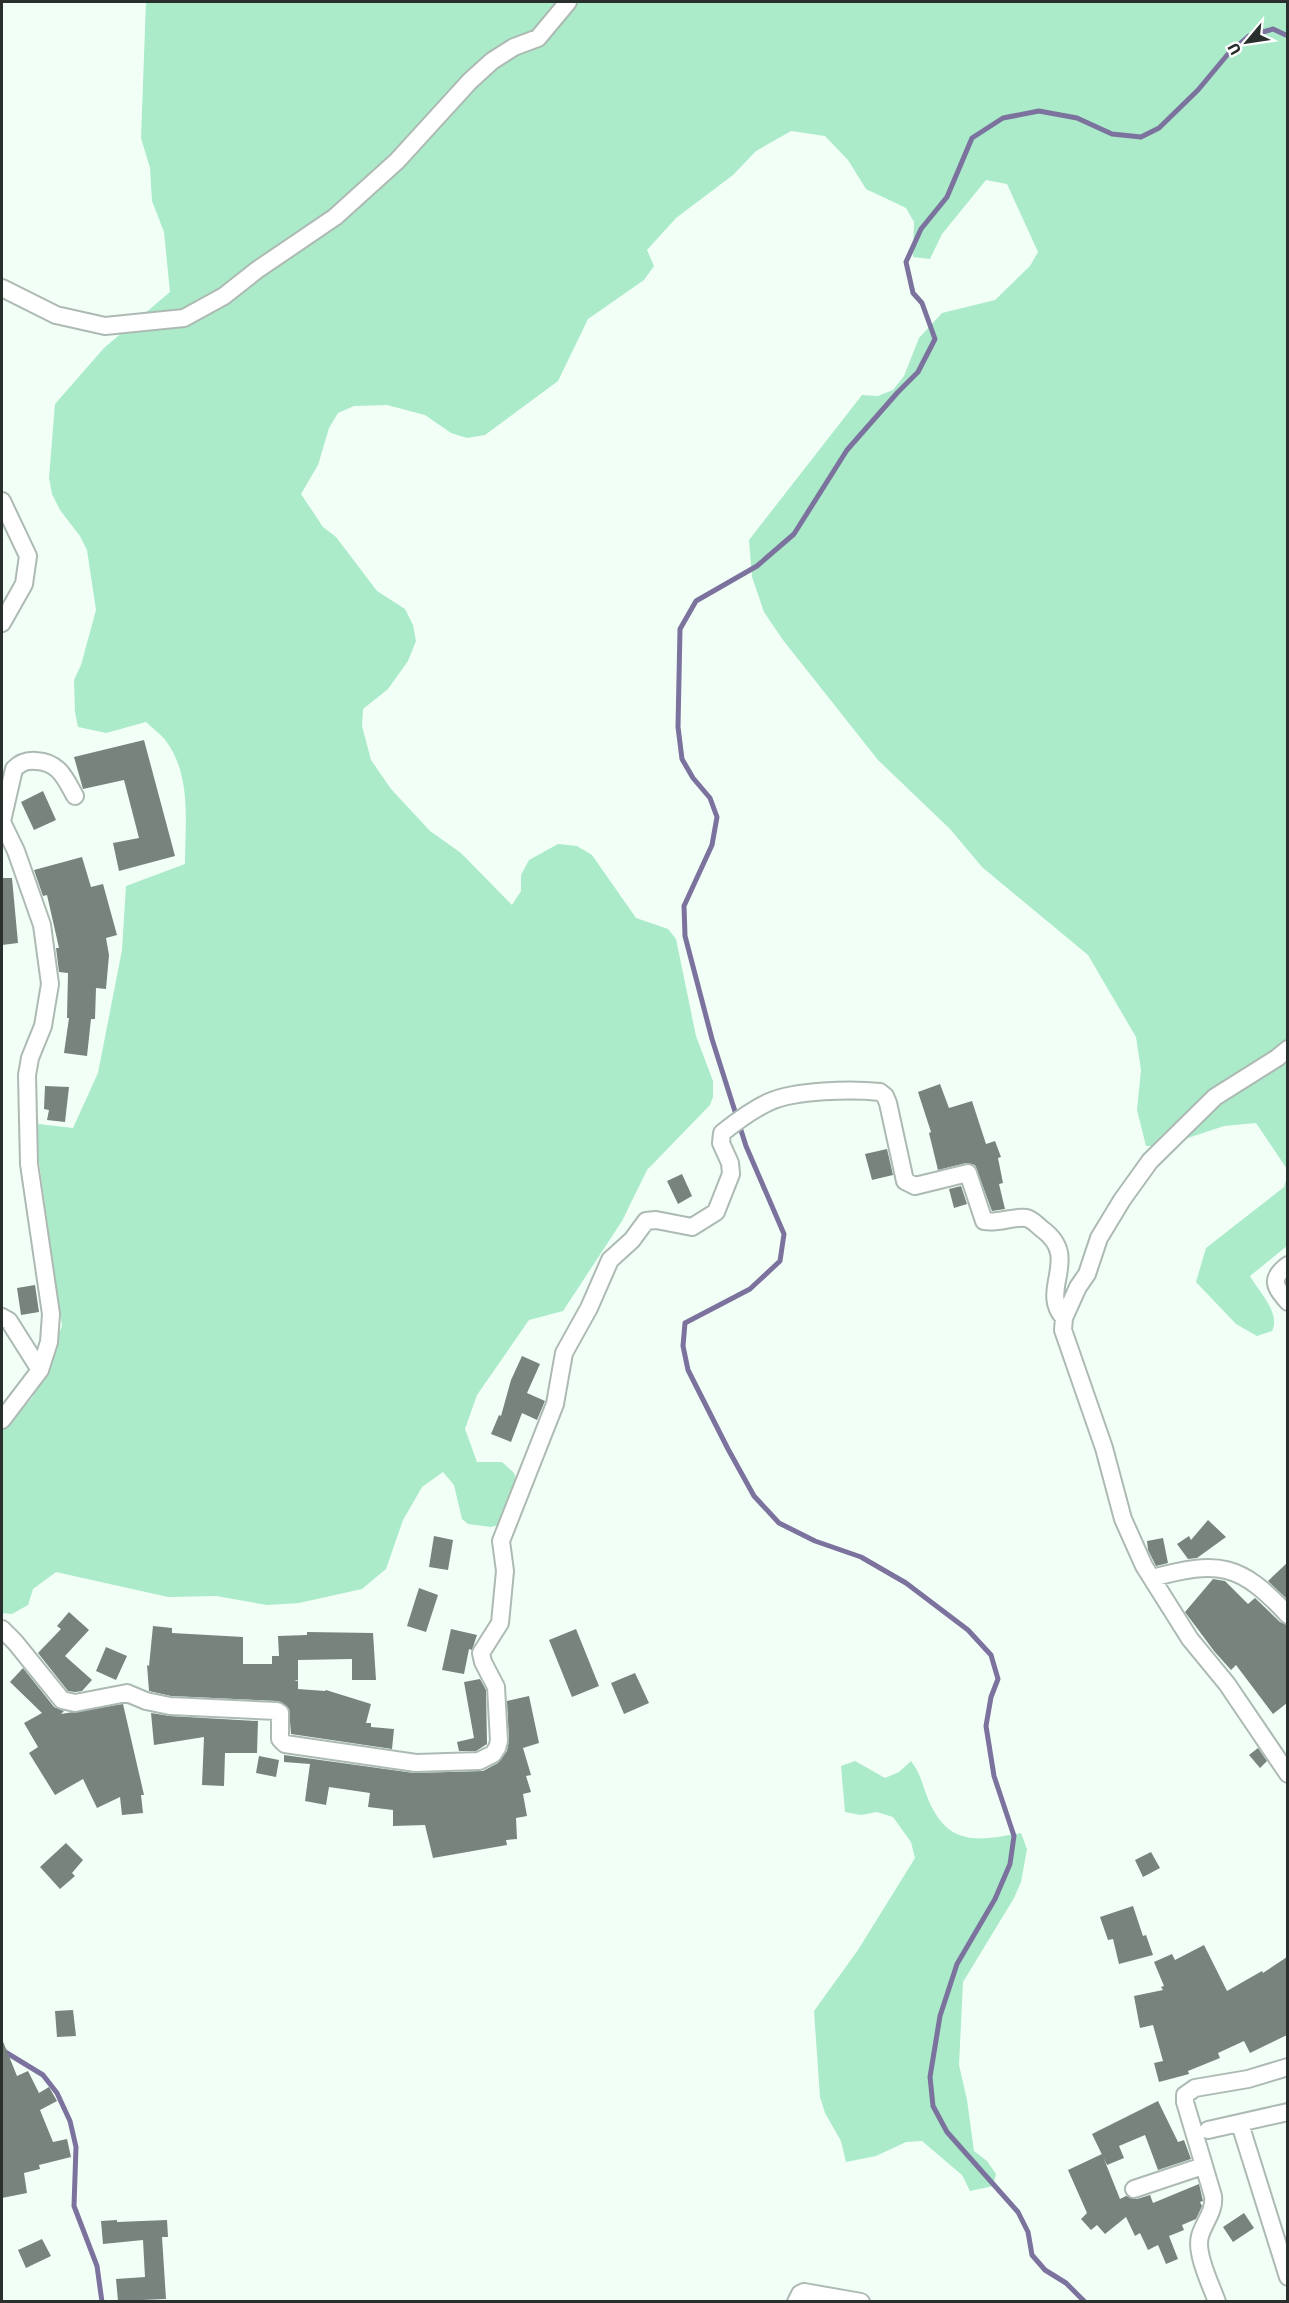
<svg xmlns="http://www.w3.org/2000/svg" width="1289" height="2303" viewBox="0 0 1289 2303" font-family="Signika,sans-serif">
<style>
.green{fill:#abebc9}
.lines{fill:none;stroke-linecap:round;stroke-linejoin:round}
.stream{stroke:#7c729e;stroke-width:5}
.building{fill:#77837c}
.minor-casing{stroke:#adbab3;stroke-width:20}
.minor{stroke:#fff;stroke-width:16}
</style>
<rect width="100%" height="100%" fill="#f1fff7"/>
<!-- green -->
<path class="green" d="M146,2H1287V1169L1256,1123L1224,1126L1164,1146H1146L1137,1110L1141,1070L1136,1037L1088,955L982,867L950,829L878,760L783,640L764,612L752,577L749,540L862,395L878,396L893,390L904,376L919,338L942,313L995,300L1030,266L1038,252L1007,184L986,180L942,234L930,259L913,257L914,222L906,208L866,189L848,160L825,136L791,131L756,151L733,175L676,218L647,250L654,266L644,280L588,319L558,381L485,435L467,438L451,433L425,415L387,405L354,406L338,413L329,428L318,465L301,494L323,527L336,537L377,591L405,609L413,625L416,641L408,661L388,689L363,709L362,726L371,760L391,789L430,831L461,853L512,905L521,891V875L529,860L558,844L577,846L592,855L636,918L668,929L676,939L696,1036L713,1081V1097L710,1105L647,1170L622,1221L563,1311L529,1320L477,1395L465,1429L477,1462H502L514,1473L522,1499L510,1522L491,1527L468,1524L462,1519L454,1485L443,1472L422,1487L403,1520L386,1569L362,1589L299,1603L267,1605L216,1596L168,1597L56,1572L33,1589L28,1605L12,1614L2,1613V1428L32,1398L62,1326L37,1148L38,1124L73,1128L98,1073L122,950L126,886L185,864C185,824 192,776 166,741C161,734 152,728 146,722L106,733L78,727L75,712L74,680L81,665L96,610L87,550L80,536L60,510L52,494L49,478L55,404L104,348L170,292L164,232L152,201L150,168L141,138Z
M1287,1177V1246L1250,1276C1259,1292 1281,1313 1272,1331L1257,1336L1236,1324L1196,1282L1206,1248L1284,1187Z
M855,1761L885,1778L899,1772L911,1761C921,1774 922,1784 928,1799C948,1847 978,1841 1021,1833L1027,1849L1021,1882L1014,1898L963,1982L959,2065L967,2100L974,2151L987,2161L996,2174L993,2186L970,2191L962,2175L922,2141L906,2142L876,2156L846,2162L841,2141L825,2113L820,2097L814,2011L858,1950L915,1858L911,1842L893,1817L877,1812L861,1815L845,1812L841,1766Z"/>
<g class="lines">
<!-- stream -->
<path class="stream" d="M2,2050L43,2075L57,2093L70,2121L76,2147L74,2206L97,2266L102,2302
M1085,2302L1066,2283L1045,2270L1032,2255L1028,2232L1018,2212L947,2132L933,2106L930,2077L940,2016L957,1964L995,1899L1010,1864L1014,1836L994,1776L986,1726L991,1697L998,1679L991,1655L968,1630L906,1583L861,1557L815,1541L779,1523L754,1496L728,1449L688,1370L683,1346L685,1323L750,1289L780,1261L784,1234L746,1146L712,1039L685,936L684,906L712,845L717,817L710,798L693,778L682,759L678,727L680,629L696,601L757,566L794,534L847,450L898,392L918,372L935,339L922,303L913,293L906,262L921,229L947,197L972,138L1003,118L1039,111L1077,118L1112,134L1141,137L1159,128L1198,90L1228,54L1249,36L1273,29L1288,36"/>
</g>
<!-- building -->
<path class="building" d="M144,740L175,856L119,871L113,843L139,838L124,780L83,789L74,757Z
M43,791L56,820L34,830L21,802Z
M82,857L91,887L103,884L117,935L106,938L109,955L106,989L96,988L95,1019H91L87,1056L64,1053L69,1018H67L68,973L59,972L56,948H59L47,895L43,896L34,870Z
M2,878H12L18,943L2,945Z
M940,1084L949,1108L972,1101L986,1144L995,1141L1001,1157L998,1158L1003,1183L999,1184L1005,1209L992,1211L975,1165L966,1163L938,1170L929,1133L931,1132L918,1092Z
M45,1086L69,1087L65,1122L47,1120L49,1110L44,1109Z
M887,1149L893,1175L872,1180L865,1154Z
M682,1174L692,1196L678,1204L667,1181Z
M961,1186L967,1204L954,1208L949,1189Z
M35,1285L39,1312L21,1315L17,1288Z
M522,1356L540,1364L527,1393L545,1401L537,1420L522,1413L511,1442L491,1434L499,1415L501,1416L511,1380Z
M1208,1520L1226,1537L1197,1558L1188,1559L1177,1544L1189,1536L1191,1540Z
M434,1536L453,1540L448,1570L429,1567Z
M1163,1538L1168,1563L1156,1566L1148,1550L1147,1541Z
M1287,1563V1599L1268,1581Z
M1213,1579L1225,1581L1248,1604L1255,1598L1280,1622L1287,1625V1703L1273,1714L1236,1665L1231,1670L1214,1651L1185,1612Z
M419,1588L438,1595L426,1632L407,1626Z
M69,1612L89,1630L65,1656L92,1680L82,1691L75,1692L68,1691L38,1653L61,1629L57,1626Z
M153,1626L172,1628V1633L243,1637V1664H272V1656H279L278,1636L307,1635V1632L373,1633L376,1680H352V1659L298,1660V1680H294L298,1681V1689L325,1691L326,1690L371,1704L366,1723H371V1727L394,1729L392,1749L291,1734L289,1709L278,1701L171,1696L149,1691L147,1665L149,1666Z
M451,1629L477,1635L472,1650L469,1649L464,1674L442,1670Z
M576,1629L599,1686L572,1697L549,1640Z
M106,1647L127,1656L116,1680L96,1671Z
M23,1668L54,1707L64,1711L61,1714L123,1704L144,1795H141L143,1813L122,1815L120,1797L97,1808L83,1779L55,1795L29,1753L38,1747L24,1723L42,1713L10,1682Z
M635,1673L649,1703L624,1714L611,1683Z
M480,1679L486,1690L487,1744L476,1751H459L457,1742L474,1738L464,1682Z
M529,1696L539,1743L523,1748L531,1775L526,1776L531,1792L523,1794L527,1816L516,1818L517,1839L506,1840L507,1845L433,1858L425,1825L393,1826V1810L368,1807L370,1793L329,1787L326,1805L305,1801L310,1764L284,1762V1755L414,1773L483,1771L498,1763L507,1751L509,1740L507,1701Z
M151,1713L170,1716L258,1721L257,1753H225L224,1786L202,1785L204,1737L154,1745Z
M1258,1748L1267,1761L1260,1768L1249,1755Z
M259,1756L279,1760L276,1777L256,1773Z
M66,1843L83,1860L72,1873L75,1876L60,1889L40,1867Z
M1151,1852L1160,1868L1143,1877L1135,1860Z
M1133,1906L1143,1936L1146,1935L1153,1955L1119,1964L1113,1939L1108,1940L1100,1917Z
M1204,1945L1227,1991L1262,1971L1263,1973L1287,1957V2035L1250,2053L1244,2041L1218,2053L1220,2058L1188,2071L1189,2074L1159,2082L1154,2063L1163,2061L1153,2025L1140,2028L1134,1996L1163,1990L1161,1987L1164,1986L1154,1962L1172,1954L1175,1960Z
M73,2010L76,2036L57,2037L55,2011Z
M2,2039L17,2076L28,2071L39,2093L49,2087L57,2101L40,2110L53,2142L67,2139L71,2157L39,2165L40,2169L24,2173L27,2193L2,2198Z
M1158,2101L1178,2142L1184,2140L1191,2159L1158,2170L1145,2135L1119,2146L1124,2158L1107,2165L1092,2134Z
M1102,2154L1120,2199L1126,2196L1137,2199L1150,2195L1153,2203L1199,2184L1203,2201L1200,2202L1202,2206L1196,2219L1182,2225L1184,2230L1169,2236L1178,2259L1166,2264L1158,2245L1148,2250L1140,2233L1135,2236L1126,2217L1105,2234L1097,2225L1091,2230L1081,2219L1087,2213L1068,2170Z
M1244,2213L1254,2228L1233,2242L1223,2227Z
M117,2220V2222L167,2220L168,2237H162L166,2299L118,2301L116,2279L145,2277L143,2240L103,2244L101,2221Z
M42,2239L51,2256L26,2268L18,2250Z"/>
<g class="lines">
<!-- minor casing -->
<g class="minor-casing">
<path id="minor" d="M2,288L56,315L105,326L184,318L224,296L257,270L335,217L397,161L470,81L492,61L514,47L538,38L568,2
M2,501L28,556L24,584L2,623
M2,821L14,769C21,762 27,760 36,761C59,762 65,778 75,796
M2,822L16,851L42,925L50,984L43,1026L30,1058L27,1075L29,1164L51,1314L49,1342L40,1370L2,1420
M1288,1049L1277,1058L1215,1097L1150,1161L1122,1200L1099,1238L1087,1274L1078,1287L1064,1318L1063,1330L1104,1448L1123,1519L1144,1566L1190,1639L1227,1684L1288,1774
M1288,1265C1269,1279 1275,1287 1288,1302
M2,1317L9,1321L40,1370
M1152,1578C1219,1560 1240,1563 1288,1615
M2,1629L15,1642L62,1700L75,1703L127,1693L146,1701L170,1706L277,1711L280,1713V1739L285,1744L416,1763L479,1761L493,1754L497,1748L499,1741L496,1687L483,1662L481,1653L500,1623L505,1571L501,1541L555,1404L564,1353L589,1308L610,1260L632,1240L646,1221L656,1220L692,1227L716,1212L731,1174L730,1163L721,1143L722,1133C737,1121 752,1110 769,1102C795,1090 852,1089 880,1092L885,1096L888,1103L905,1181L915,1186L968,1173L984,1221C998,1224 1013,1216 1026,1218C1032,1219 1037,1225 1042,1229C1082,1258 1038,1290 1064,1318
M1240,2124L1288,2277
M1208,2130L1288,2112
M1134,2189L1203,2166
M796,2302L800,2294L804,2292L861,2302
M1217,2302C1211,2285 1195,2253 1200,2236C1204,2222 1215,2211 1213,2196L1185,2102V2095L1195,2088L1248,2079L1288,2067"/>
</g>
<!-- minor -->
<use href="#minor" class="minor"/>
</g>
<!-- border -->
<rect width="1289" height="2303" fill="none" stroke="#292f2c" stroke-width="6"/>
<!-- north arrow -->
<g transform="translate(1247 42) rotate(241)" stroke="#ffffff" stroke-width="4.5" paint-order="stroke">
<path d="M0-4.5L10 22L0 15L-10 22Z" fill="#292f2c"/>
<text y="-9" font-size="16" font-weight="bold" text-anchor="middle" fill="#292f2c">U</text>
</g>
</svg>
